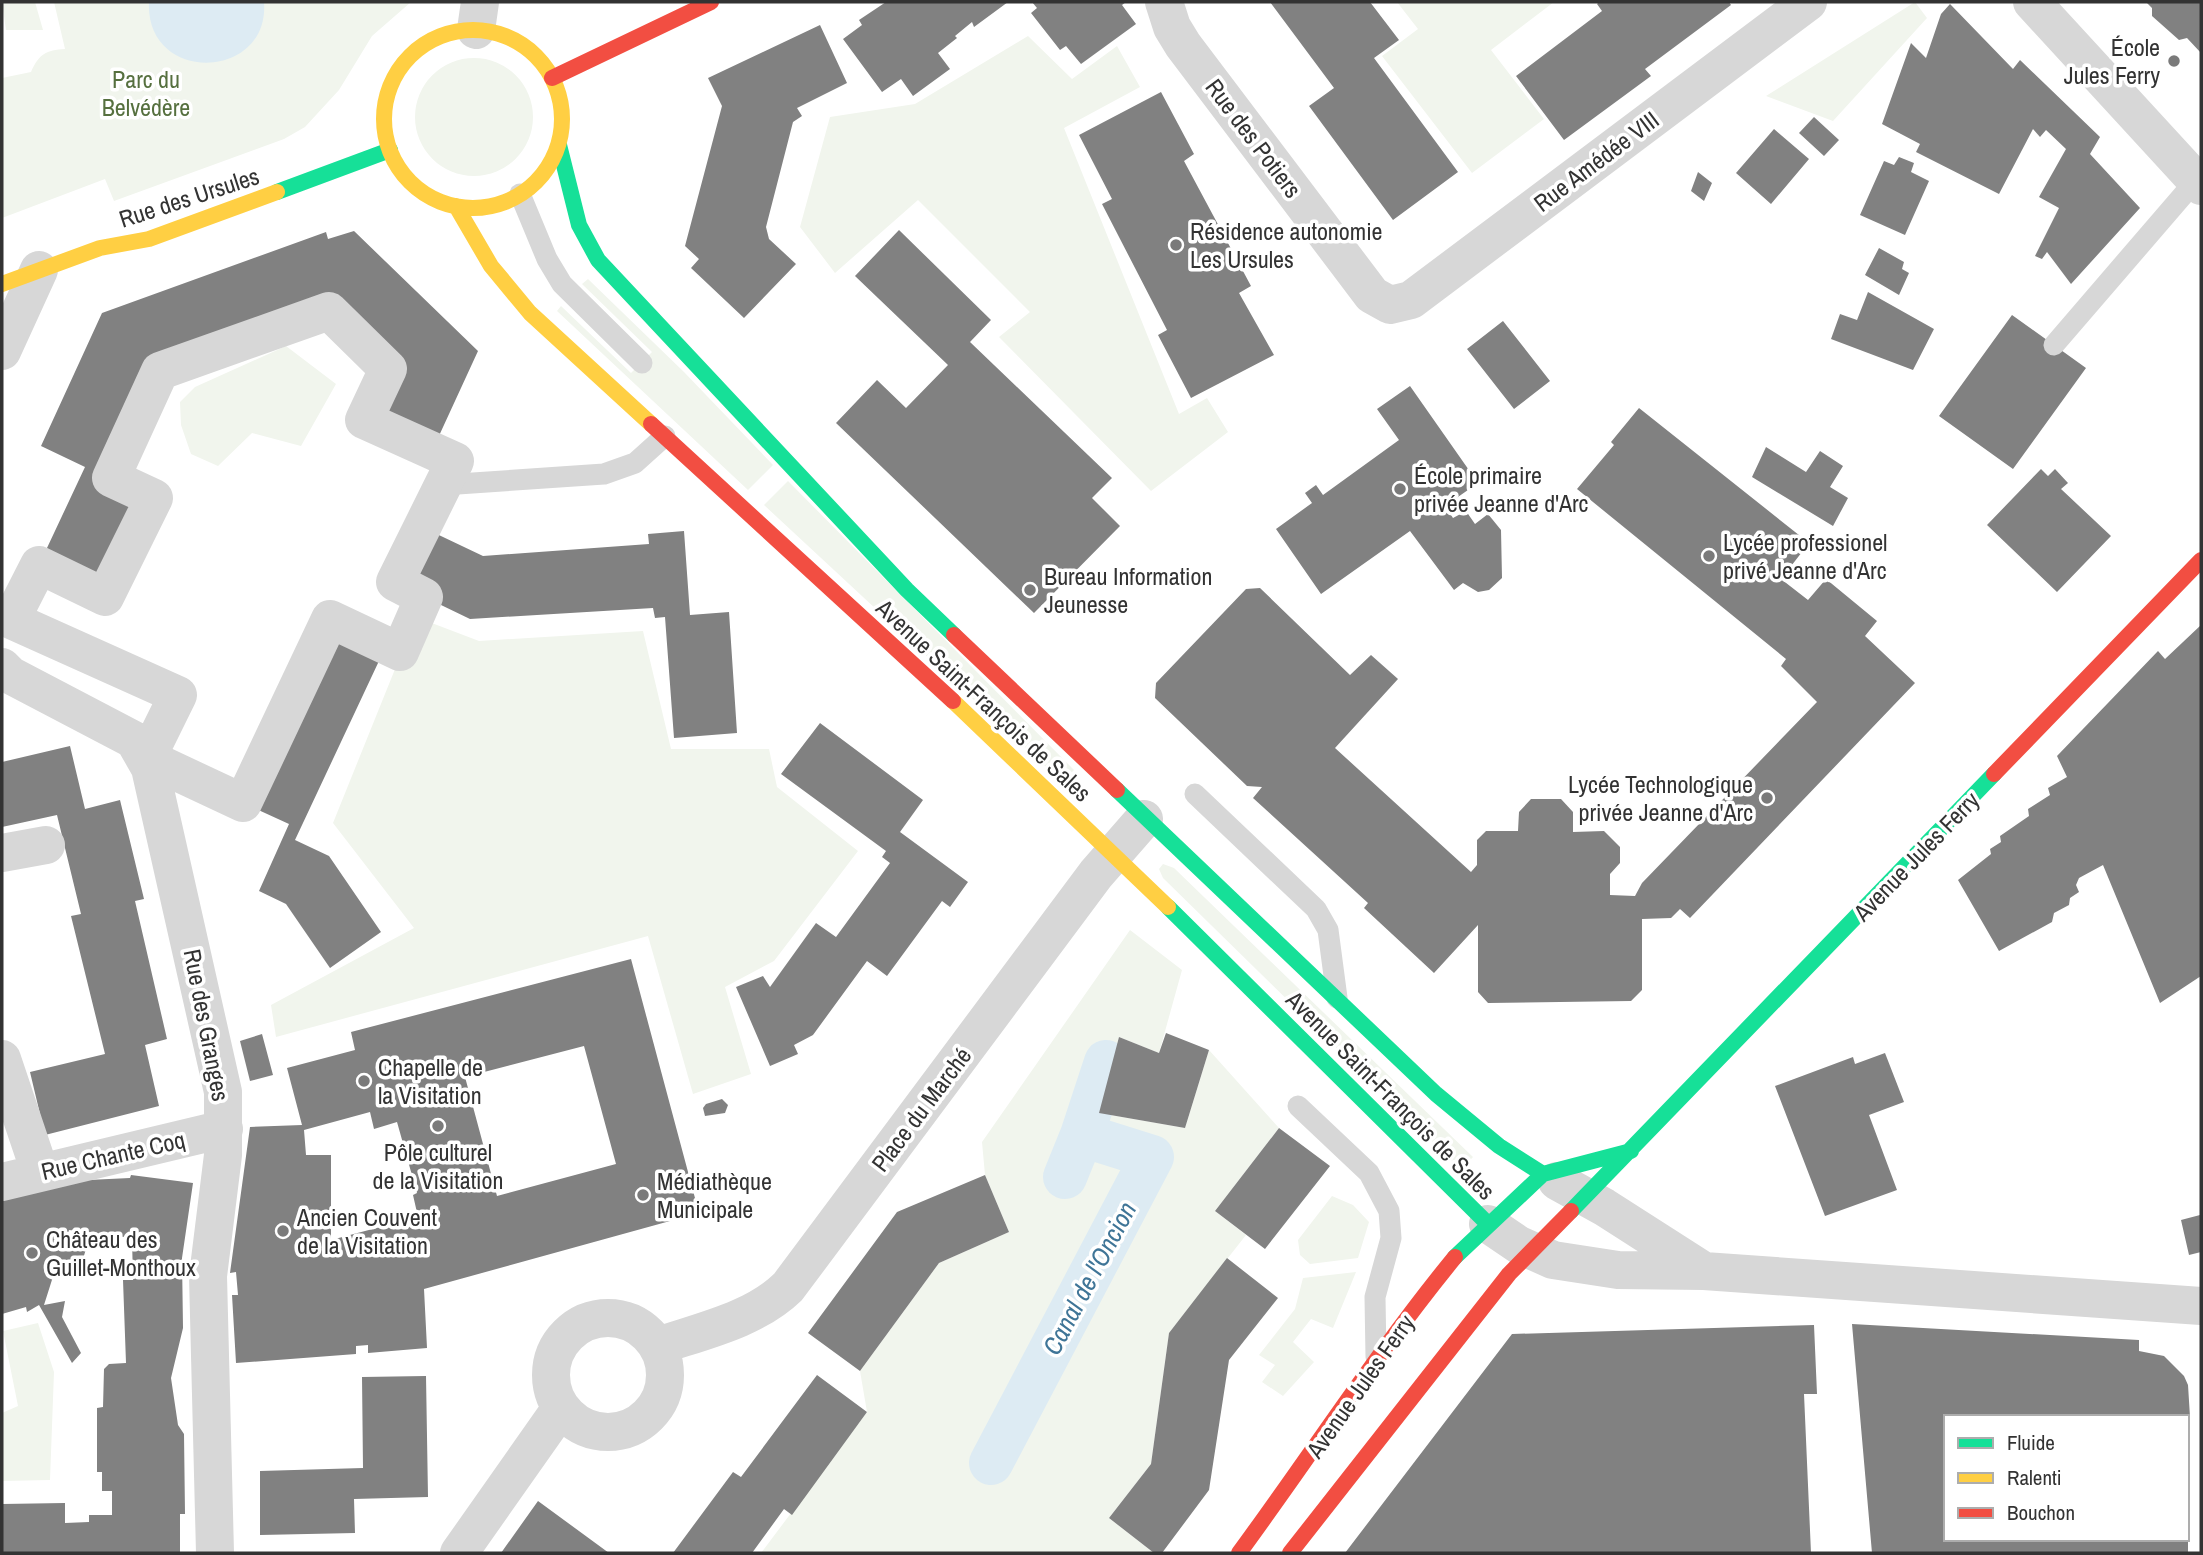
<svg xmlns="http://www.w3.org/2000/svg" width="2203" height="1555" viewBox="0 0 2203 1555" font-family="'Archivo Narrow',sans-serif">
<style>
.green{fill:#f1f5ed}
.water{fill:#ddebf3}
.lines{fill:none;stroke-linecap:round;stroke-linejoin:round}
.canal{stroke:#ddebf3;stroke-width:44}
.building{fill:#818181;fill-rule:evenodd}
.lane{stroke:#d7d7d7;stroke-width:21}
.street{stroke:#d7d7d7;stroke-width:38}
.fast{stroke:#16e098;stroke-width:16}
.slow{stroke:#ffcf43;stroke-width:16}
.jam{stroke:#f24e42;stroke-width:16}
.poi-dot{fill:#7a7a7a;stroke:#fff;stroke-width:2.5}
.labels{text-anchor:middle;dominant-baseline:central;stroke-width:7;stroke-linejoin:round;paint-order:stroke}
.poi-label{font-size:24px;fill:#333;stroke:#fff;text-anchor:start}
.park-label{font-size:24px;fill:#56703f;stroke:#fff}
.street-label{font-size:24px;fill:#333;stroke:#fff}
.water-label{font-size:26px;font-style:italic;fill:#3f7597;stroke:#fff}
</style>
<rect width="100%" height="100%" fill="#fff"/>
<!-- green -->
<path class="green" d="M2,2H35L43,30H6Z
M54,2H411L372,36L339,90L305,127L284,139L114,201L105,179L2,218V78L31,72C39,54 46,50 65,49Z
M1397,2H1554L1491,50L1544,119L1472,173L1382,56L1418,29Z
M1915,2L1927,18L1833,121L1766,96Z
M1028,36L1072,79L1117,46L1140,87L1064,128L1179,414L1207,398L1228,432L1151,491L999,337L1030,312L918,200L835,273L800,227L830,117L915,104Z
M415 117a59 59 0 1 1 118 0a59 59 0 1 1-118 0Z
M588,279L684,372L773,465L748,490L557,311L561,306L631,373L652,352L582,284Z
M286,346L336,384L301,446L252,433L218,466L191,454L181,425L180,402L195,387Z
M788,481L1074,770L1062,782L764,505Z
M416,617L479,641L643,631L671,749H769L777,787L858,851L774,961L725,987L751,1074L693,1094L648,936L276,1037L271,1005L414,928L333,823Z
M1163,864L1174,868L1473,1157L1461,1170L1163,878L1159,869Z
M1130,930L1182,970L1159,1053L1119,1037L1099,1113L1185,1128L1209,1050L1279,1128L1215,1211L1246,1235L1169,1333L1151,1464L1109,1518L1154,1553H761L867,1412L860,1371L939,1263L1009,1232L985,1175L982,1142Z
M1332,1196L1353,1205L1369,1222L1358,1258L1310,1264L1300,1255L1298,1240Z
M1356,1272L1333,1328L1311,1319L1293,1342L1314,1362L1283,1396L1262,1382L1275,1365L1259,1355L1295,1309L1303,1278Z
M38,1323L54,1372L50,1480L2,1481V1413L18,1406L3,1331Z"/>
<!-- water -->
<path class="water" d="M149,2H264C270,81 145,85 149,2Z"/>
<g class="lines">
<!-- canal -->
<path class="canal" d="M1065,1177L1082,1135
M991,1463L1152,1157L1082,1135L1106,1062"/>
</g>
<!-- building -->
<path class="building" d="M886,2H1008L974,27L972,22L955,36L957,38L938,53L950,69L913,96L901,79L882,92L843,39L862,25L859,20Z
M1032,2H1126L1122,5L1136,24L1081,64L1066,46L1060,50L1031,13L1037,8Z
M1270,2H1370L1399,40L1374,58L1458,172L1393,220L1309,106L1334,88Z
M1599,2H1729L1731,5L1645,69L1651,76L1564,140L1516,76L1602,11L1597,4Z
M2146,2H2201V53L2187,38L2179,40L2152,16V8Z
M1950,4L2013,69L2020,60L2100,137L2090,154L2140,208L2071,284L2047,252L2042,259L2035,256L2059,208L2039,197L2066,149L2046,130L2040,137L2033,129L1999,194L1916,152L1920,144L1882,124L1911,43L1926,58L1941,14Z
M820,25L847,83L797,108L802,116L793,122L766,227L769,239L796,264L744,318L691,268L699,259L685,246L722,106L708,78Z
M1161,92L1194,154L1184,161L1251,286L1239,293L1274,355L1191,398L1158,335L1167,330L1102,204L1112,199L1079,135Z
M1814,117L1839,140L1824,156L1799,133Z
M1774,129L1809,159L1771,204L1736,173Z
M1899,157L1914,163L1911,172L1929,181L1905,235L1860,215L1884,161L1894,165Z
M1698,172L1712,183L1704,201L1691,191Z
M899,230L991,320L970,342L1112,478L1092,498L1120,526L1034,613L836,423L877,380L906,408L948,365L855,276Z
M354,231L478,351L432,451L364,420L388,369L329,311L160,371L111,478L154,498L105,597L39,565L85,467L41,446L102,313L326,232L328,239Z
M1879,248L1904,262L1902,269L1909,273L1899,295L1865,275Z
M1868,292L1934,329L1913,370L1831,339L1840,314L1857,320Z
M2012,315L2086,368L2013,469L1939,416Z
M1503,321L1550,381L1514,409L1467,349Z
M1410,386L1478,483L1445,506L1453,518L1466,511L1475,524L1488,514L1501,530L1502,578L1489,590L1478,592L1463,583L1454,590L1410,531L1321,594L1276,529L1312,503L1305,493L1316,485L1323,495L1399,440L1377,409Z
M1639,408L1809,543L1781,579L1808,600L1826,579L1877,621L1865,636L1915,683L1690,918L1680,909L1671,918L1642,919V990L1631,1001L1488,1003L1478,992V925L1434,973L1364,908L1368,903L1253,798L1262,787L1247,786L1155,698L1156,683L1246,589L1260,588L1350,675L1371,655L1398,679L1335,748L1471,872L1477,865V840L1486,831H1518L1519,812L1531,799H1561L1573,812V832L1604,831L1620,847V863L1610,874V895L1635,896L1642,883L1817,702L1781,666L1786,659L1577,489L1614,445L1611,442Z
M1766,447L1806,472L1820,451L1843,466L1830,487L1848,498L1833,526L1752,477Z
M2041,469L2048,476L2055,469L2068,483L2061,489L2111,536L2057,592L1987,525Z
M422,527L483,556L649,544L648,534L684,531L690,615L729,612L737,733L674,738L665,617L655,618L653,608L470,619L412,591Z
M330,619L386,646L295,840L329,856L381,932L330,968L286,904L259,891L289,824L243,803Z
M2201,625V976L2160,1003L2103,865L2079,878L2076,885L2079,892L2070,898L2069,905L2054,913L2052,922L1999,951L1958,880L1991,854L1990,849L2001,842L2000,836L2029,816L2028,809L2050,795L2048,788L2067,777L2057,756L2158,651L2165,659Z
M820,723L923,800L900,832L968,882L950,907L942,901L887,976L867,961L813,1035L794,1045L798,1054L770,1066L736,987L763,976L770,987L816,923L836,937L890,863L882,857L886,851L781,774Z
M70,746L85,809L120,800L144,899L135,901L167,1039L145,1045L159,1106L45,1135L30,1072L105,1054L71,916L81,914L57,815L2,827V762Z
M631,959L699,1213L424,1289L427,1348L368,1353V1345L356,1346V1354L236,1363L232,1295H238L236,1272L230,1273L250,1127L302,1125L287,1068L355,1050L351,1032ZM584,1046L616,1164L497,1196L465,1077ZM370,1112L374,1129L397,1122L417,1193L413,1195L418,1217L331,1240V1155H306L304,1130Z
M1166,1033L1209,1050L1185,1128L1099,1113L1119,1037L1159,1053Z
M262,1034L273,1075L250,1081L240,1041Z
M1885,1053L1904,1102L1869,1115L1897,1190L1825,1216L1775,1086L1853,1057L1855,1064Z
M722,1099L728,1105L725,1113L705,1116L703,1108L706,1104Z
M1279,1128L1330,1166L1265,1249L1215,1211Z
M131,1175L193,1183L182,1258L183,1328L171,1378L178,1425L184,1434L185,1514H180V1553H2V1504L65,1503V1523L89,1522V1515H112V1491H102V1472H97V1408L103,1407L104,1369L109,1364L126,1363L123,1280H133L132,1238L69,1230L66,1242L86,1249L79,1272L57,1264L44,1305L65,1301L62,1317L81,1353L72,1363L39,1305L27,1312L26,1307L2,1314V1200L88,1180L130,1178Z
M985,1175L1009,1232L939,1263L860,1371L808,1333L897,1212Z
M2200,1215L2201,1252L2189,1255L2181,1220Z
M1227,1258L1278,1298L1229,1360L1209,1490L1162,1553H1154L1109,1518L1151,1464L1169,1333Z
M1852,1324L2139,1340V1351L2164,1356L2184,1376L2188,1385L2190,1417H1946V1539H2188V1553H1872Z
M1814,1325L1817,1394H1804L1811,1553H1345L1512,1334Z
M817,1375L867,1412L792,1515L784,1509L752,1553H673L733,1472L741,1477Z
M426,1376L428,1497L354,1499L355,1533L260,1535V1471L363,1468L362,1377Z
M538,1501L609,1553H501Z"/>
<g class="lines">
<!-- lane -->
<path class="lane" d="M520,194L547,259L562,284L642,363
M2054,345L2196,180
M443,485L604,474L635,463L665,436
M1195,794L1316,909L1328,930L1337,998
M1298,1106L1369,1173L1389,1211L1391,1238L1375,1297L1376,1357"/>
<!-- street -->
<path class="street" d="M1164,2L1172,27L1183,45L1372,295L1390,305L1411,300L1808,2
M2032,2L2201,186
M476,30L480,2
M329,311L388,369L364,420L455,461L395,582L424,597L400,652L330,619L243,803L147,758L178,695L11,620L39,565L105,597L154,498L111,478L160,371Z
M2,351L39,270
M2,667L10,675L134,740L150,768L223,1092V1155L208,1276L215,1553
M2,853L46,845
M2,1059L40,1172
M1557,1181L1604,1207L1704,1271
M2,1182L224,1129
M1488,1224L1519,1245L1553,1260L1618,1270L1704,1271L2201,1306
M551 1375a57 57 0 1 1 114 0a57 57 0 1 1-114 0Z
M658,1346C702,1331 754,1320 788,1287L1096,874L1144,819
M459,1553L561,1408"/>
<!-- fast -->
<path class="fast" d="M559,145L579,225L598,260L907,590L954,635
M277,192L390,150
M1117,790L1436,1094L1499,1146L1543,1174
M1168,907L1488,1224
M1571,1211L1994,774
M1455,1257L1543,1174L1631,1151"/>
<!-- slow -->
<path class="slow" d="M384 119a89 89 0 1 1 178 0a89 89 0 1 1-178 0Z
M456,206L491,266L530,313L651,424
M2,284L100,248L149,239L277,192
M953,701L1168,907"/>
<!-- jam -->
<path class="jam" d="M552,78L711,2
M651,424L953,701
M954,635L1117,790
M1994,774L2201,560
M1239,1553C1311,1455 1378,1351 1455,1257
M1290,1553L1509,1274L1571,1211"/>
</g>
<!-- markers -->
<g class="poi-dot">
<circle cx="2174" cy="61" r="7"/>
<circle cx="1176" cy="245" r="7"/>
<circle cx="1400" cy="489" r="7"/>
<circle cx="1709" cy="556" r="7"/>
<circle cx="1030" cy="590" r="7"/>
<circle cx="1767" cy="798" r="7"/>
<circle cx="364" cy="1081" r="7"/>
<circle cx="438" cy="1126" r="7"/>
<circle cx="643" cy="1195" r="7"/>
<circle cx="283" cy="1231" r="7"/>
<circle cx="32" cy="1253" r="7"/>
</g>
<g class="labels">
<!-- poi labels -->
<g class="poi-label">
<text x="2160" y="47" text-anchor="end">École<tspan x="2160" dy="28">Jules Ferry</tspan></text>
<text x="1190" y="231">Résidence autonomie<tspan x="1190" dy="28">Les Ursules</tspan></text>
<text x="1414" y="475">École primaire<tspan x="1414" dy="28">privée Jeanne d'Arc</tspan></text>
<text x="1723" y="542">Lycée professionel<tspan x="1723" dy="28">privé Jeanne d'Arc</tspan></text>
<text x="1044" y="576">Bureau Information<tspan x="1044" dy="28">Jeunesse</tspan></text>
<text x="1753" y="784" text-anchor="end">Lycée Technologique<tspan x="1753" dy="28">privée Jeanne d'Arc</tspan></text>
<text x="378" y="1067">Chapelle de<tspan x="378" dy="28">la Visitation</tspan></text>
<text x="438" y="1152" text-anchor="middle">Pôle culturel<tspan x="438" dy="28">de la Visitation</tspan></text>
<text x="657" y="1181">Médiathèque<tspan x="657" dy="28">Municipale</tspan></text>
<text x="297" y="1217">Ancien Couvent<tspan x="297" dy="28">de la Visitation</tspan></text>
<text x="46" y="1239">Château des<tspan x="46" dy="28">Guillet-Monthoux</tspan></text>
</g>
<!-- park labels -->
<g class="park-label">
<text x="146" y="79">Parc du<tspan x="146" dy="28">Belvédère</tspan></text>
</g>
<!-- street labels -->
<g class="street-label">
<text transform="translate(1254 138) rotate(53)">Rue des Potiers</text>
<text transform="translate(1596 161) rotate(-37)">Rue Amédée VIII</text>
<text transform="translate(189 197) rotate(-18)">Rue des Ursules</text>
<text transform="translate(984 700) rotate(43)">Avenue Saint-François de Sales</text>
<text transform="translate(1916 856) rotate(-46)">Avenue Jules Ferry</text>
<text transform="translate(207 1025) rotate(79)">Rue des Granges</text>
<text transform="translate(1391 1095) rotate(45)">Avenue Saint-François de Sales</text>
<text transform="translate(921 1109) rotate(-53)">Place du Marché</text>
<text transform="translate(113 1155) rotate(-13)">Rue Chante Coq</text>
<text transform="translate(1360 1386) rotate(-55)">Avenue Jules Ferry</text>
</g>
<!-- water labels -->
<g class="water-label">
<text transform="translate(1089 1278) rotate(-62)">Canal de l'Oncion</text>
</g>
</g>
<!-- border -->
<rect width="2203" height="1555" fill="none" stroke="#333333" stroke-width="7"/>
<!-- legend -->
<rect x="1944" y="1415" width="245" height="126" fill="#ffffff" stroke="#adadad" stroke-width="2"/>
<rect x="1958" y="1438" width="35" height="10" fill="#16e098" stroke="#adadad" stroke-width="2"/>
<text x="2007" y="1450" font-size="21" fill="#333333">Fluide</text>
<rect x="1958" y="1473" width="35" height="10" fill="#ffcf43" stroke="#adadad" stroke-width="2"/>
<text x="2007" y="1485" font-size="21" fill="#333333">Ralenti</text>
<rect x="1958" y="1508" width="35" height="10" fill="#f24e42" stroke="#adadad" stroke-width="2"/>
<text x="2007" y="1520" font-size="21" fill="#333333">Bouchon</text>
</svg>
